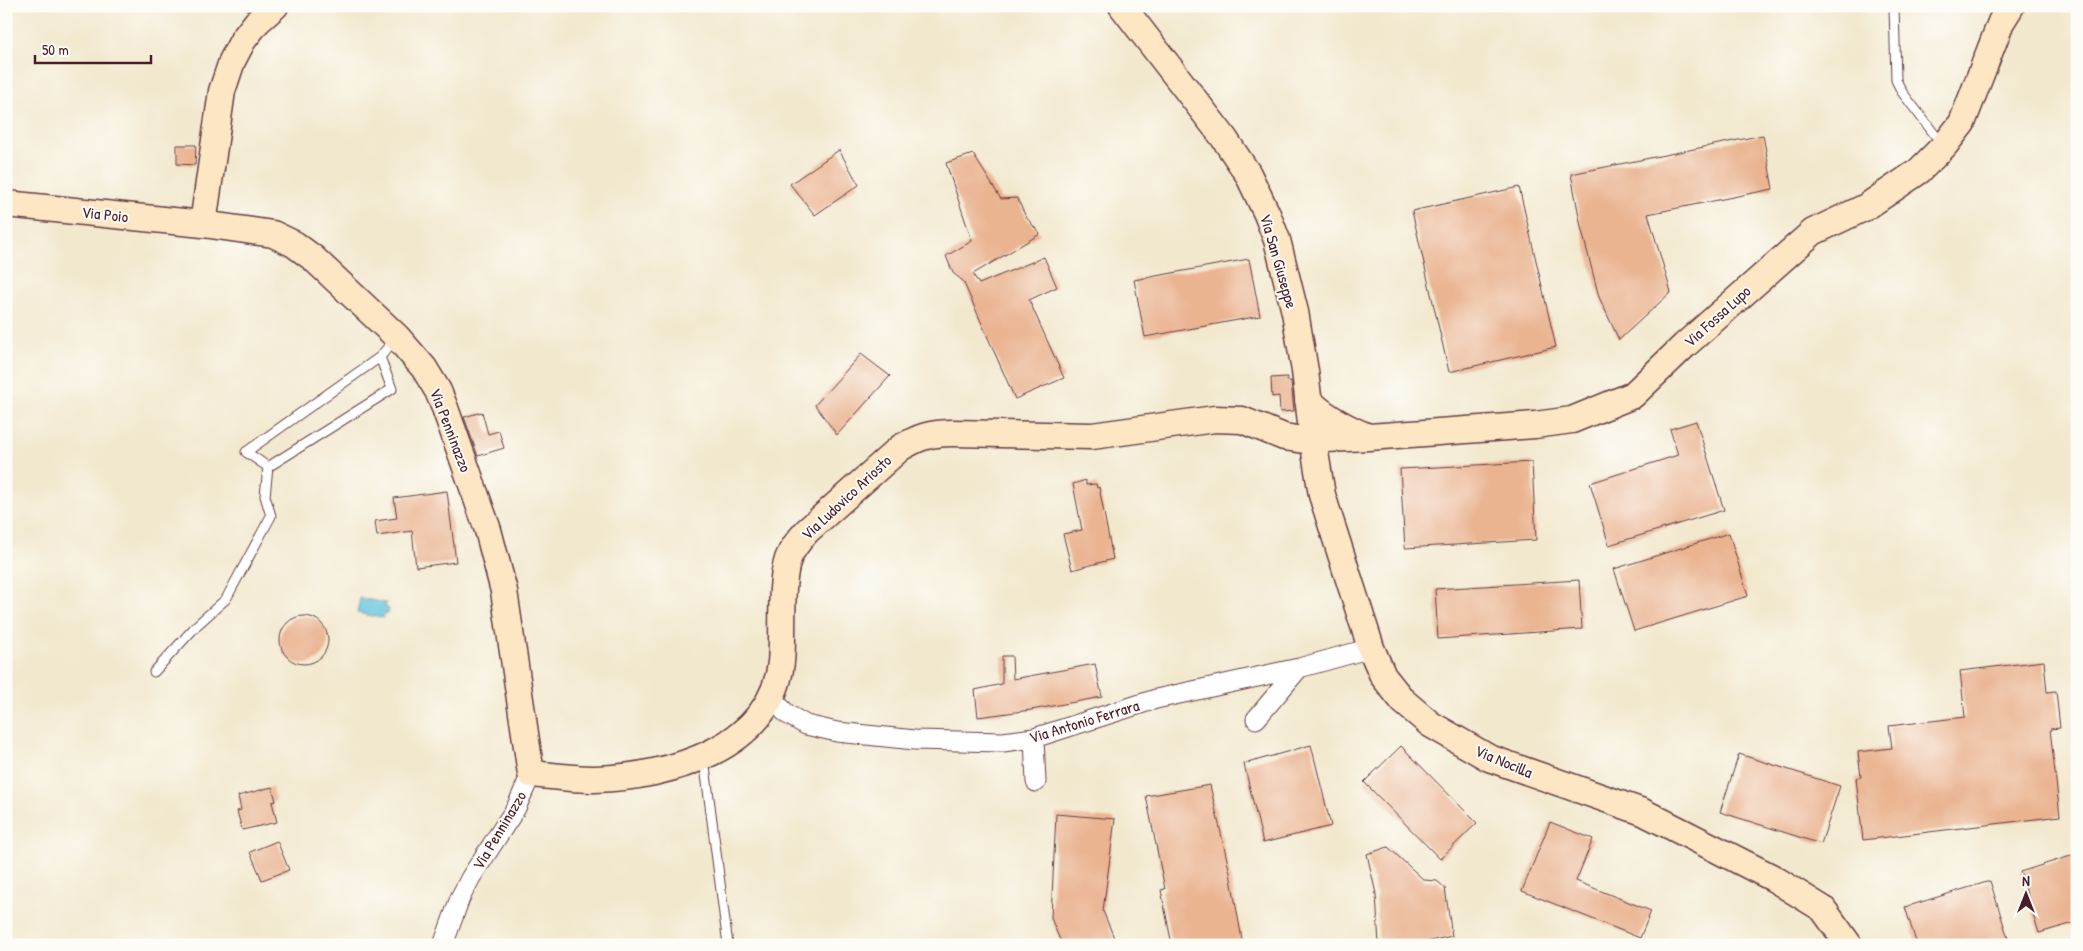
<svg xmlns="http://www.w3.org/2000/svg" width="2083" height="951" viewBox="0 0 2083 951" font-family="'Patrick Hand',sans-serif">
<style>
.water{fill:#5fc2dd;stroke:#547084}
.building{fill:#eab491}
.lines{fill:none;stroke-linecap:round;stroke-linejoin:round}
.lane-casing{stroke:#633d43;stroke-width:11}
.street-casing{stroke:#633d43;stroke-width:21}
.secondary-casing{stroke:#633d43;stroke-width:29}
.lane{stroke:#fff;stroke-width:9}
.street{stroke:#fff;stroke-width:19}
.secondary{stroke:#fce6c4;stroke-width:26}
.labels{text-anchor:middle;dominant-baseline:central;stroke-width:4;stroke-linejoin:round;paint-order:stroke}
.street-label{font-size:16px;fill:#4a1f2b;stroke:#fdfcf7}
</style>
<rect width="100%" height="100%" fill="#fdfcf7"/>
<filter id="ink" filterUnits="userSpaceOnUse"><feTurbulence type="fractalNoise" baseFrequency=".02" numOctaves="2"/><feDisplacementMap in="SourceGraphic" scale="10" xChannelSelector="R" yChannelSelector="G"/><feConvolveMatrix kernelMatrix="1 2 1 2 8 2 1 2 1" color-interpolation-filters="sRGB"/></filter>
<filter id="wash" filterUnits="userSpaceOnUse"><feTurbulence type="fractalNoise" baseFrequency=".0096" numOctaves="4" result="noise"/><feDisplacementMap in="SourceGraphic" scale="20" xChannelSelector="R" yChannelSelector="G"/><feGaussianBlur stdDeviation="1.12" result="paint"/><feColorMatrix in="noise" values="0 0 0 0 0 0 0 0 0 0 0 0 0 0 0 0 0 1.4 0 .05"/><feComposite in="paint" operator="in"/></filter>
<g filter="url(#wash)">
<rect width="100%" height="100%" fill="#f2e8ce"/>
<!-- water -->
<path class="water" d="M360,598L386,603L385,607L389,609L388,614H384L383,618L357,613Z"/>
<g id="blocks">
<!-- building -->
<path class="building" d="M1763,135L1773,189L1648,214L1671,292L1619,340L1599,297L1581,227L1571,174Z
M177,145H196L195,165L177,164Z
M839,150L859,185L815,215L790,184Z
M973,154L1001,199L1017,198L1026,217L1040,234L973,274L979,284L1044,257L1057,287L1029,300L1064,378L1015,399L963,281L953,273L946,256L972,241L946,163Z
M1519,187L1556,347L1449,372L1412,211Z
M1249,259L1260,316L1145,337L1134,280Z
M861,354L890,376L837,435L815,405Z
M1287,377V381H1291L1294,411L1280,412L1279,396L1272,397L1271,378Z
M482,412L488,434L499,431L504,448L478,456L464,417Z
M1696,421L1724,510L1609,545L1590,483L1678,455L1670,429Z
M1532,462L1536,540L1405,548L1400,469Z
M1086,480V485L1096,484L1097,488L1099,487L1113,559L1072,570L1063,534L1082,530L1073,484Z
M447,491L456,562L416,567L412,531L377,536L375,521L397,518L394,498Z
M1729,533L1748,596L1634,631L1614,569Z
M1579,580L1582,629L1438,639L1435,589Z
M280 640a24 24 0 1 1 48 0a24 24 0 1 1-48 0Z
M1002,656H1012L1013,679L1095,664L1102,697L1031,710L978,717L975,690L1002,684Z
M2044,661L2047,692L2056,691L2060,728L2050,729L2060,816L1863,840L1856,778L1861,777L1858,752L1892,748L1889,726L1965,717L1960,671Z
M1311,745L1331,826L1263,843L1244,764Z
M1401,746L1477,823L1440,859L1364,782Z
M1739,754L1840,786L1821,844L1720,812Z
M1210,785L1230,873L1243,945H1172L1161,890L1165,889L1146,796Z
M272,787L276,801L272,802L277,822L242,830L237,811L241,810L238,796Z
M1056,814L1115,819L1103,911L1117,945H1062L1051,918Z
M1550,822L1593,839L1576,881L1651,911L1640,938L1522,891Z
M277,841L289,870L262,880L250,852Z
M1388,847L1424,880L1437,881L1445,888L1452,936L1412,945H1379L1376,894L1367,854Z
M2077,854V922L2039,933L2020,872Z
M1990,881L2010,945H1917L1905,907Z"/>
</g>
</g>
<g filter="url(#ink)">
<use href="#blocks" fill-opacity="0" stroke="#633d43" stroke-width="1"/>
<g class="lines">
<!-- lane casing -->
<g class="lane-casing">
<path id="lane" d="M1894,6L1896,80L1902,92L1942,144
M268,467L392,389L380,357
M154,672L197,625L226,599L271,516L265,496L268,467L246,452L380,357L395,339
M704,759L728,945"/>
</g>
<!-- street casing -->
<g class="street-casing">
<path id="street" d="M771,698L787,714L806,725L837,732L915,740L1003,742L1034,738L1156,699L1299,668L1371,648
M1256,719L1299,668
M1034,738L1036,782
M443,945L460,898L471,877L516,808L531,774"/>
</g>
<!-- secondary casing -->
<g class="secondary-casing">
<path id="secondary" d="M275,6L257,22L243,40L232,61L222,91L203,224L273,234L294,244L313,258L397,337L424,368L438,391L445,408L488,530L504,591L531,774C552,776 574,779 595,779C669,777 772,748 781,662C784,632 779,586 788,559C792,548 800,539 807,531L900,448C919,437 930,433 953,433L1092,436L1215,419L1242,420L1284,437L1304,440L1369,437L1535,425L1572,420L1633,395L1685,345L1813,232L1866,207L1919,171L1944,146L1962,123L2001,22L2011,6
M1122,6L1224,138L1248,174L1267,214L1277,240L1295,312L1305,371L1313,440L1322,495L1371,648L1383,676L1403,701L1430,724L1489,758L1643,812L1773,878L1823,909L1849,945
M6,204L203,224
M1308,400C1325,417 1344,427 1366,436"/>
</g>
<!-- lane -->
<use href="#lane" class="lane"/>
<!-- street -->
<use href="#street" class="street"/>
<!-- secondary -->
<use href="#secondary" class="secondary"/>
</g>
</g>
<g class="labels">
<!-- street labels -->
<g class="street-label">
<text transform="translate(105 214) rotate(6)">Via Poio</text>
<text transform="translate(1279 261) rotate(74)">Via San Giuseppe</text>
<text transform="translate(1717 316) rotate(-42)">Via Fossa Lupo</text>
<text transform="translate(451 430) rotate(69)">Via Penninazzo</text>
<text transform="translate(846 497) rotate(-43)">Via Ludovico Ariosto</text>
<text transform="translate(1084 721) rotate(-17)">Via Antonio Ferrara</text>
<text transform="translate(1504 761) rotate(23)">Via Nocilla</text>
<text transform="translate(499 830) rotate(-59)">Via Penninazzo</text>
</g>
</g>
<!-- margin -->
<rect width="2083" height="951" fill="none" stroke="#fdfcf7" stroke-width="25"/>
<!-- north arrow -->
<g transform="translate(2026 894)" stroke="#fdfcf7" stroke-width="4" paint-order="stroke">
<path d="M0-4L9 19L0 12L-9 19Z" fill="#4a1f2b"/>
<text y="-8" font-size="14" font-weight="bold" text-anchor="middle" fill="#4a1f2b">N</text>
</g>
<!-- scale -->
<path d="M35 55v8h116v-8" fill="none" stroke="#4a1f2b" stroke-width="2.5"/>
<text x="42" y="55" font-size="15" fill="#4a1f2b" stroke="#fdfcf7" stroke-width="4" paint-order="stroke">50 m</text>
</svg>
